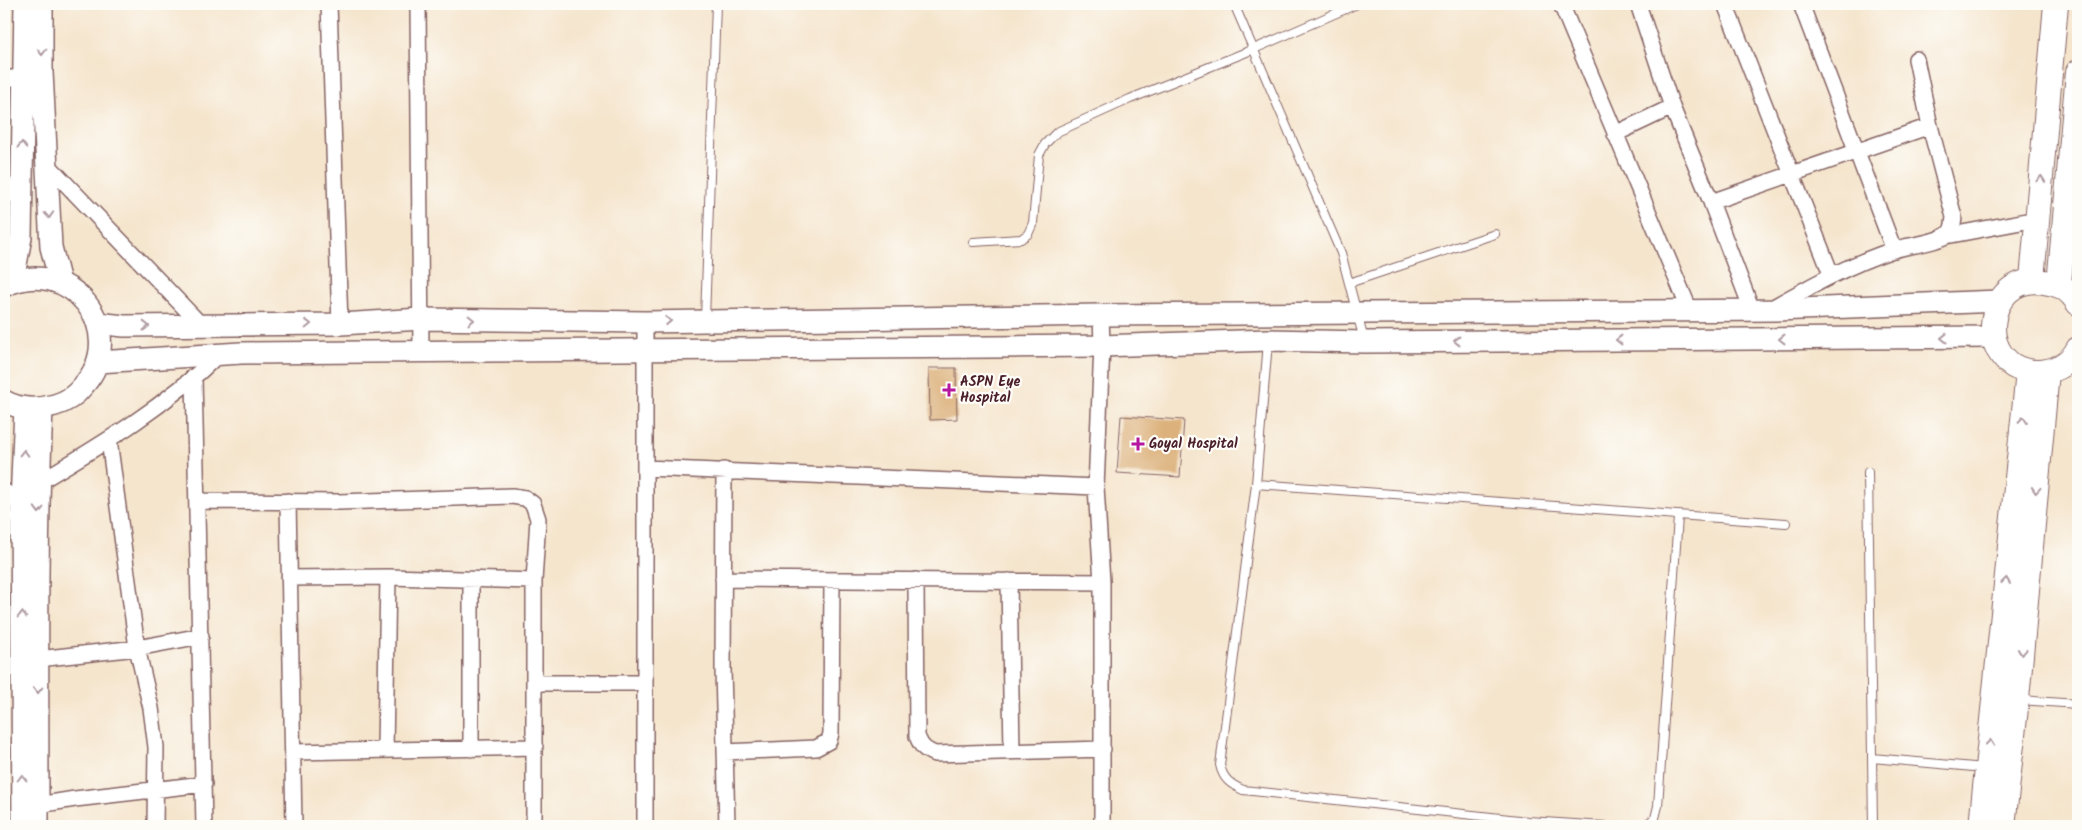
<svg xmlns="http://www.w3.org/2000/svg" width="2082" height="830" viewBox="0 0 2082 830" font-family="Kalam,sans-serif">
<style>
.building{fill:#dcb17b}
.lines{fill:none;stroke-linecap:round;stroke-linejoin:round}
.lane-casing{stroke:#866464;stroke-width:10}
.street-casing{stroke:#866464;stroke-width:18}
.secondary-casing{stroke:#866464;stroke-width:24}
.primary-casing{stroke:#866464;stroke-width:26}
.lane{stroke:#fff;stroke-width:8}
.street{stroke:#fff;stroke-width:15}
.secondary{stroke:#fff;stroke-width:21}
.primary{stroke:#fff;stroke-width:24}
.oneway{stroke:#ae9aa0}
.poi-dot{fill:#b5179e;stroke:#fdfcf7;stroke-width:2}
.labels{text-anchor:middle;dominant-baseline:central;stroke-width:4.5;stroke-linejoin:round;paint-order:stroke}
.poi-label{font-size:14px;font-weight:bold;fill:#4a1f2b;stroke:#fdfcf7;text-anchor:start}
</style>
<rect width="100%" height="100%" fill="#fdfcf7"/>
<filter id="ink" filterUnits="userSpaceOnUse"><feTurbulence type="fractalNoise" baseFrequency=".02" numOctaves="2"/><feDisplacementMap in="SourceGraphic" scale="10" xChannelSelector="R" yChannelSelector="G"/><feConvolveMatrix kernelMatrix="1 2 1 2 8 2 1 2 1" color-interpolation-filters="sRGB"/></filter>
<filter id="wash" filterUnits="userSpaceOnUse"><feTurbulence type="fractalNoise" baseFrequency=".0096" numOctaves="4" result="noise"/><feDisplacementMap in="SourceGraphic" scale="20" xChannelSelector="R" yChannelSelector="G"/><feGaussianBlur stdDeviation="1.12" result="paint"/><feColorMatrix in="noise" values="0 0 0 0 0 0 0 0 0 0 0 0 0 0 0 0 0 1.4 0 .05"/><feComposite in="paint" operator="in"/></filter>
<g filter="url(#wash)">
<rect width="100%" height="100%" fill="#f5e5cd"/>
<g id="blocks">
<!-- building -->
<path class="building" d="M929,368H956L957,419L930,420Z
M1121,416L1184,420L1180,477L1117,473Z"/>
</g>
</g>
<g filter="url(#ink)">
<use href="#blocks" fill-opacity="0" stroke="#866464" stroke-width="1"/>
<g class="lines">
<!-- lane casing -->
<g class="lane-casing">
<path id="lane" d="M1234,4L1341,253L1364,340
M973,242L1021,239L1028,234L1033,223L1039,155L1045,144L1057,132L1130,99L1254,49L1357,4
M1349,283L1495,234
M705,319L716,4
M1268,342L1256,484L1786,523
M1868,472L1873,826
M1256,484L1220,765C1223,779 1230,784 1243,790L1528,821L1605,826
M2020,700L2078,704
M1872,758L1985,768
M1644,826L1655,818L1658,806L1678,517"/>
</g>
<!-- street casing -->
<g class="street-casing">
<path id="street" d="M329,4L340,324
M418,4L421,351
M1561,4L1690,311
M1638,4L1672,107L1711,202L1752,310
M1725,4L1831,274
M1801,4L1894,250
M4,78H24
M1615,134L1672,107
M46,163L201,325
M4,198L22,178
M1711,202L1930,126
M1946,236L2037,219
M1770,309C1811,286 1848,265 1893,250C1908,245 1932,244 1945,236C1953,232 1953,225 1954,217L1930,126L1916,59
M1101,315L1102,346L1096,487L1102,582V826
M645,322V826
M194,378L204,826
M109,440L137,648L151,708L156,747L155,826
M645,468L1096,487
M724,470L723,669L727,826
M39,482C103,444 166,406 219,354
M4,491L21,504
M197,501L339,502L512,496L525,498L533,504L538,519L534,581V826
M288,501L294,826
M289,578L388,577L534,581
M723,579L1102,582
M471,580V749
M916,580L917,736C921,746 924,750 935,754L1103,749
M1009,581L1012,751
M38,659L137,648L201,636
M535,683H645
M385,749L388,577
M293,752L535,747
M725,752L816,748L829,741L831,733L832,580
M38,805L75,799L204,784"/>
</g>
<!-- secondary casing -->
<g class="secondary-casing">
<path id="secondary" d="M42,4V72L51,247L60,282
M13,281L21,237L25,4
M4,286C69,253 132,332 83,386C76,395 66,402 55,405C37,410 20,410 4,401
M97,323L124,326L341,324L421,319L645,322L1101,315L1776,310L1999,301
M98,362L241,353L1102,346L1268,340L1365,342L1993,337
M23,826L21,504L25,408
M38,826C38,687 36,548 42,408"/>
</g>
<!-- primary casing -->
<g class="primary-casing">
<path id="primary" d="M2032,280L2056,4
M2059,284L2078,72
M2078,303C2069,289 2060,284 2044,282C1982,272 1973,371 2037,372C2054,372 2070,364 2078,349
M1981,826L2028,372
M2003,826L2017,699L2047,372"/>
</g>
<!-- lane -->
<use href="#lane" class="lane"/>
<!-- street -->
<use href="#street" class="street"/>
<!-- secondary -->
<use href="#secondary" class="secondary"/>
<!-- primary -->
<use href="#primary" class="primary"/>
</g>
<!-- one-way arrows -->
<defs><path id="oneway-chevron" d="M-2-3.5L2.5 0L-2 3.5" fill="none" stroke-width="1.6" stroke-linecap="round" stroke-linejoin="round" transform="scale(1.25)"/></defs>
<g class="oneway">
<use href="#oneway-chevron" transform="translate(42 52) rotate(90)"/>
<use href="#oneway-chevron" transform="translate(22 145) rotate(-89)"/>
<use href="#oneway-chevron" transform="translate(2041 179) rotate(-85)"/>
<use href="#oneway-chevron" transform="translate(49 215) rotate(87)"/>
<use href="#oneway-chevron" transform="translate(471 320) rotate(1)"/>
<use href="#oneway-chevron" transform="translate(668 321) rotate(-2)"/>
<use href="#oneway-chevron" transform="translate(308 324) rotate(-1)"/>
<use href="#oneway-chevron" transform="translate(146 326)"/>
<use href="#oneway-chevron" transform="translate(1944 338) rotate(180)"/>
<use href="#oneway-chevron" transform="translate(1782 339) rotate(180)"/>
<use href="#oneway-chevron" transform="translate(1619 340) rotate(180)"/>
<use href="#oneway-chevron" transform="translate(1457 341) rotate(180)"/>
<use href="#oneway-chevron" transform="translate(2023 420) rotate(-84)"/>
<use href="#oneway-chevron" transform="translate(24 453) rotate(-89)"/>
<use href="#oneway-chevron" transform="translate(2036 490) rotate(95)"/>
<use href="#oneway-chevron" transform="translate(39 510) rotate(91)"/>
<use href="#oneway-chevron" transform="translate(2006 581) rotate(-84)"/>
<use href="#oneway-chevron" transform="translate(22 615) rotate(-90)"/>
<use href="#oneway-chevron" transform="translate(2022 652) rotate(95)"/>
<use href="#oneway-chevron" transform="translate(38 690) rotate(90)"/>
<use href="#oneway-chevron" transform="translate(1990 743) rotate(-84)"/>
<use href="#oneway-chevron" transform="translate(22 778) rotate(-90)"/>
</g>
</g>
<!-- markers -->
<g class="poi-dot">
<path d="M946.5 382.5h5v5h5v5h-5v5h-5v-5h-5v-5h5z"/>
<path d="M1135.5 436.5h5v5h5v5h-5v5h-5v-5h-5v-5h5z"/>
</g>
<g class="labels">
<!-- poi labels -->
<g class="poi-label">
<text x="960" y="382">ASPN Eye<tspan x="960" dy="16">Hospital</tspan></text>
<text x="1149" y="444">Goyal Hospital</text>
</g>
</g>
<!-- margin -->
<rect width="2082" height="830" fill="none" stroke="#fdfcf7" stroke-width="20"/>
</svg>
